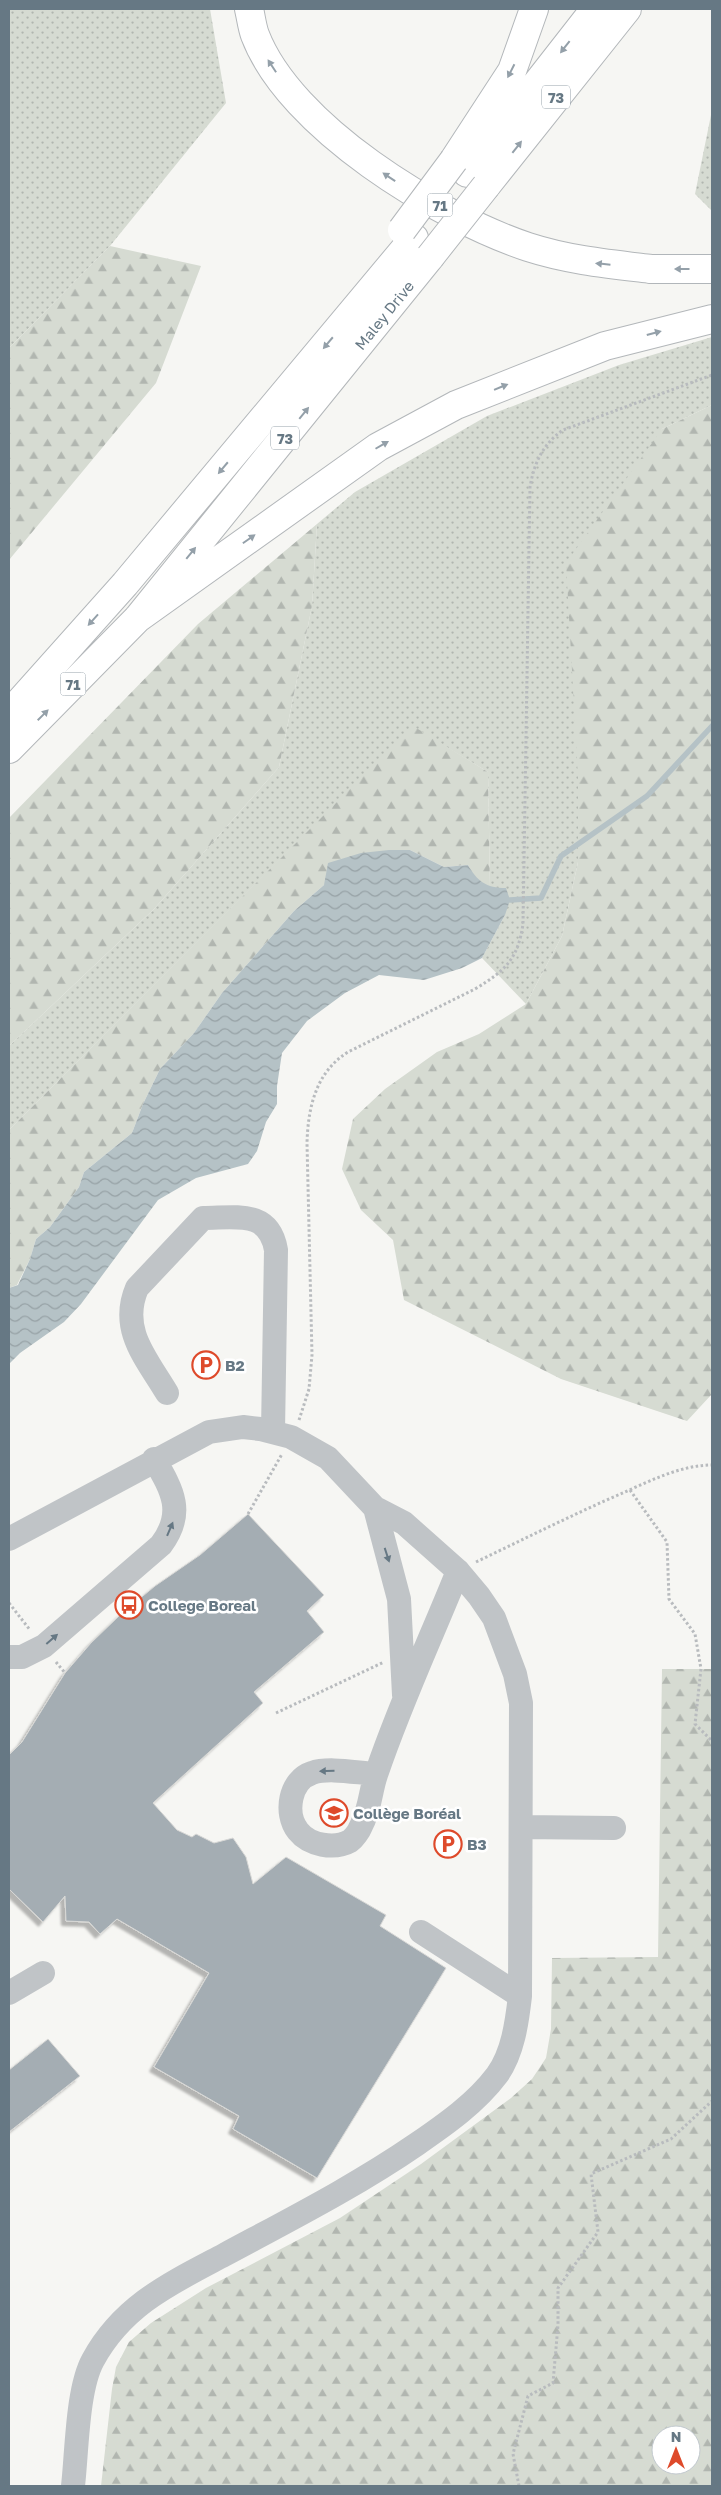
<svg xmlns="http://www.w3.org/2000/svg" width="721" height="2495" viewBox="0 0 721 2495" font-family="'Golos Text',sans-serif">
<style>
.grass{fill:url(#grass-dots)}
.forest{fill:url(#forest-firs);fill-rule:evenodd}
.water{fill:url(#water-waves)}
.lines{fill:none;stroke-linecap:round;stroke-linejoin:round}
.stream{stroke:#b5c2c6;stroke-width:5.5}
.building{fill:#a4adb3;stroke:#d8d8d6;filter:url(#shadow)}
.major-casing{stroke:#b1b6ba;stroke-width:30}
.highway-casing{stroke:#b3b7ba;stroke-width:30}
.path{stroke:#b8bbbe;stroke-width:3;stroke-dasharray:2.5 2.5;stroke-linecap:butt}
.minor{stroke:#c0c4c7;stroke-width:24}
.major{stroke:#fff;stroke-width:28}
.highway{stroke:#fff;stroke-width:28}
.highway-bridge-casing{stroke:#b3b7ba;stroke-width:30;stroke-linecap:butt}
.highway-bridge{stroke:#fff;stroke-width:28}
.oneway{fill:#94a0a9}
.oneway2{fill:#667884}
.labels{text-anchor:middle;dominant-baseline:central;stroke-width:5;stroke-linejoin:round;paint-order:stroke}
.shield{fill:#fff;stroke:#94a0a9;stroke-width:1}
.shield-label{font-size:14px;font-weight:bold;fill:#667884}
.street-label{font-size:15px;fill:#667884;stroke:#fff}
.poi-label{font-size:15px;font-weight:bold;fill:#667884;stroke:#fff;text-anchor:start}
</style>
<defs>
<pattern id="grass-dots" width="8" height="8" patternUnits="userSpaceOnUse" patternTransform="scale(1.25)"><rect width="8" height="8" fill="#d6dbd2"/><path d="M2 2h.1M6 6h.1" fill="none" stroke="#b1b6b0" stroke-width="1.8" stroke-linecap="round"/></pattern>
<pattern id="forest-firs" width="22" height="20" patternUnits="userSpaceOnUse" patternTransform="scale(1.25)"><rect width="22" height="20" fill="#d6dbd2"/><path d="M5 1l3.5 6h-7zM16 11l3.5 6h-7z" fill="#b1b6b0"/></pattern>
<pattern id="water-waves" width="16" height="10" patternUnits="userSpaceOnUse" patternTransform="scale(1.25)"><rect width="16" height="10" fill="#b5c2c6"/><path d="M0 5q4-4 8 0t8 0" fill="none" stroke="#97a2a6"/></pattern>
<filter id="shadow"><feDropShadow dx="-4.5" dy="4.5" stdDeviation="1" flood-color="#0004"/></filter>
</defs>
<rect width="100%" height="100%" fill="#f6f6f3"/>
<!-- grass -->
<path class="grass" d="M9,9H210L226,103L110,246L9,348Z
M712,110V211L695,194Z
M712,337V405L662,429L578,778V862L562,936L526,1004L482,958L505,915V888H490L488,772L413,727L9,1130V1046L154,909L279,767L312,606L317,524L355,492L487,416L619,365Z"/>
<!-- forest -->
<path class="forest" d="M110,246L201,266L156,383L9,560V348Z
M712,405V1394L687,1421L561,1379L404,1300L393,1240L361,1210L342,1169L353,1119L385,1089L437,1052L479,1034L526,1004L562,936L578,862V778L566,563L662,429Z
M317,524L312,606L279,767L154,909L9,1046V818L198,624Z
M413,726L488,772L490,888L475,878L468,865L444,867L410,850L324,885L294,911L222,993L194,1033L160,1069L143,1104L132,1133L84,1172L79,1187L50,1227L36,1239L30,1259L17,1285L9,1288V1130Z
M662,1669H712V2486H101L112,2389L116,2367L129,2342L151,2323L206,2288L340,2218L421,2164L511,2098L532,2079L546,2058L551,2029L552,1958L658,1957ZM661,2435H691V2465H661Z"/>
<!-- water -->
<path class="water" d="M389,850H410L444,867L468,865C477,881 486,888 506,888L510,900L505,915L482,958L462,968L424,980L379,975L345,993L307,1021L282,1053L277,1086V1104L266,1122L257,1151L248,1164L196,1178L158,1200L81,1304L64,1322L20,1353L9,1364V1288L18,1285L30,1259L36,1239L50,1227L79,1187L84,1172L132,1133L143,1104L160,1069L194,1033L222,993L294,911L324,885L328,863L361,853Z"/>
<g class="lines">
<!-- stream -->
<path class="stream" d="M510,900L541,898L561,856L647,796L712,726"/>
</g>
<!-- building -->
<path class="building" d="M248,1514L324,1595L307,1611L324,1632L254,1692L263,1703L153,1803L177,1830L192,1837L196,1834L214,1843L233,1838L246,1857L253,1884L286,1857L386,1915L380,1926L446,1968L317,2178L233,2129L239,2116L154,2067L209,1973L117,1919L100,1934L89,1922L66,1921L65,1896L43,1922L9,1889V1755L22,1742L65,1673L91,1643L120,1615L155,1586L200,1555Z
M48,2039L80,2076L9,2132V2070Z"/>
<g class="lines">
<!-- major casing -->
<g class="major-casing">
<path id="major" d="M651,269H712"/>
</g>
<!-- highway casing -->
<g class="highway-casing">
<path id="highway" d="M249,9C251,17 252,27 255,35C290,127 438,217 528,247C568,260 609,264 651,269
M454,160L512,71L534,9
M467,173L595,9
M486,186L627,9
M138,618L378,447L456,405L605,346L712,319
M9,714L125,584L414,238
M9,749L138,618L430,257"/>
</g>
<!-- path -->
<path class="path" d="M299,1420L309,1389L312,1355L307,1143C308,1107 316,1072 348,1052L475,989C505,971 518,959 523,924L530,487C534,463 543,444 563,430L712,375
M630,1490L667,1542L669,1599L695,1634L701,1669L695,1724L712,1741
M248,1514L282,1454
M476,1562C524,1539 570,1516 618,1495C648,1482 680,1465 712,1465
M9,1603L30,1630
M56,1662L65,1673
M276,1713L384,1662
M519,2486L513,2454L528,2396L553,2383L558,2325V2288L598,2232L591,2174L671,2139L712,2101"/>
<!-- minor -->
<path class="minor" d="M167,1393C147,1359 119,1330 137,1288L203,1218C235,1218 269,1209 276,1250L273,1431
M375,1508L399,1599L404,1695
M9,1539L209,1432L243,1427L260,1429L291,1437L328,1458L375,1508L404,1523L458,1571L479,1596L494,1618L515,1674L521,1703L520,1996C517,2022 513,2053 497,2075C476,2103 446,2124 417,2144C356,2186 289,2220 224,2255C171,2283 123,2305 93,2360C77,2389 77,2452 73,2486
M9,1657H22L44,1646L161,1545C185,1513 173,1491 154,1459
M376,1774C357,1773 329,1767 312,1773C290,1780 284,1813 298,1831C309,1845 334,1850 350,1841C354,1838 359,1831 361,1826C371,1808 370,1790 377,1772C400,1704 431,1638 458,1571
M522,1827L614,1828
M421,1932L520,1996
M9,1993L43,1973"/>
<!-- major -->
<use href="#major" class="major"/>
<!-- highway -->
<use href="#highway" class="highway"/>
<!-- highway-bridge casing -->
<g class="highway-bridge-casing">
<path id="highway-bridge" d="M402,230L454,160
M430,257L486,186"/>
</g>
<!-- highway-bridge -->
<use href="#highway-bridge" class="highway-bridge"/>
</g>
<!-- one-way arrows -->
<defs><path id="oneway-solid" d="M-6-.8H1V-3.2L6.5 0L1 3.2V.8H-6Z" transform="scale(1.25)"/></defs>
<g class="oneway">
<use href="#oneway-solid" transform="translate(565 47) rotate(128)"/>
<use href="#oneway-solid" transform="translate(272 66) rotate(-123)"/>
<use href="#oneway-solid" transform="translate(511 71) rotate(117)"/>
<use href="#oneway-solid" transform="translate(517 147) rotate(-52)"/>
<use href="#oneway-solid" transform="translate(389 177) rotate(-146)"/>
<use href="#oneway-solid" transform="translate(603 264) rotate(-174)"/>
<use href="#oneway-solid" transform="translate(682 269) rotate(-180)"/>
<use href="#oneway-solid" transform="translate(654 333) rotate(-15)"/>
<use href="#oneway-solid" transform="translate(328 343) rotate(130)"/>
<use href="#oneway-solid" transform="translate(501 387) rotate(-22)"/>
<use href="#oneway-solid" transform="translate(304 413) rotate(-51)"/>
<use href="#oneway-solid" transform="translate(382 445) rotate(-30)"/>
<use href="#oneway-solid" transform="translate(223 468) rotate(130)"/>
<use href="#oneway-solid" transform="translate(249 539) rotate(-35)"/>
<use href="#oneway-solid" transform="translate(191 553) rotate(-51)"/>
<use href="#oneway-solid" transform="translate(93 620) rotate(132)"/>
<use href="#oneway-solid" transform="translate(43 715) rotate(-45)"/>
</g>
<g class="oneway2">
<use href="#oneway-solid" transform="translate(170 1529) rotate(-67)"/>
<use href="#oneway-solid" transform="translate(387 1555) rotate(72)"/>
<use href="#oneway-solid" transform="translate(52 1639) rotate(-41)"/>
<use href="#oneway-solid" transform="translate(327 1771) rotate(179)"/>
</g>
<!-- icons -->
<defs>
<g id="parking-ring" transform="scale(1.4375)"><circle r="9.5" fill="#fff" stroke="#de4a2b" stroke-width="1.5"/><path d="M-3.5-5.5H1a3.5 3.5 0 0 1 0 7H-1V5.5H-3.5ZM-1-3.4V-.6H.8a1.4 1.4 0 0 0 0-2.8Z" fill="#de4a2b"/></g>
<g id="bus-ring" transform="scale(1.4375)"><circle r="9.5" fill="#fff" stroke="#de4a2b" stroke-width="1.5"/><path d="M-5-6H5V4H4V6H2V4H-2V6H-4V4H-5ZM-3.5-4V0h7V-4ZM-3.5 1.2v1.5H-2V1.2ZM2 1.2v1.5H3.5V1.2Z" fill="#de4a2b"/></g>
<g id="university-ring" transform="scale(1.4375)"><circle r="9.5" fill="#fff" stroke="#de4a2b" stroke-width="1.5"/><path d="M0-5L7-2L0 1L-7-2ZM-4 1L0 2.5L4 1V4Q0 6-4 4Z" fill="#de4a2b"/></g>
</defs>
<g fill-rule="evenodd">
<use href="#parking-ring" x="206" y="1365"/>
<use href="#bus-ring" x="129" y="1605"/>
<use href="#university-ring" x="334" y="1813"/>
<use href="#parking-ring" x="448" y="1844"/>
</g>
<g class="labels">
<!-- shield labels -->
<g class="shield">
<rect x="542" y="85.5" width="28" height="23" rx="4"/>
<rect x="427.5" y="193.5" width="25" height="23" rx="4"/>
<rect x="271" y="426.5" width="28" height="23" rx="4"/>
<rect x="60.5" y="672.5" width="25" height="23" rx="4"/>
</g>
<g class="shield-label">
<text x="556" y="97">73</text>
<text x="440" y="205">71</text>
<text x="285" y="438">73</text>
<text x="73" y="684">71</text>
</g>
<!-- street labels -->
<g class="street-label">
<text transform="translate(384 315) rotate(-51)">Maley Drive</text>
</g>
<!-- poi labels -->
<g class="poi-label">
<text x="225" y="1365">B2</text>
<text x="148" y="1605">College Boreal</text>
<text x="353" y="1813">Collège Boréal</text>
<text x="467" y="1844">B3</text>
</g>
</g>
<!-- border -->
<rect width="721" height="2495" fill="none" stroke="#667884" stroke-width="20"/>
<!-- north arrow -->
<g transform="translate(676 2450)"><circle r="24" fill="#ffffff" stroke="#c2c9ce"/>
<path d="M0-4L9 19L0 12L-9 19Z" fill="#de4a2b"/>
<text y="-8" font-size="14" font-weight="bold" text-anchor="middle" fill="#667884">N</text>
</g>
</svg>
